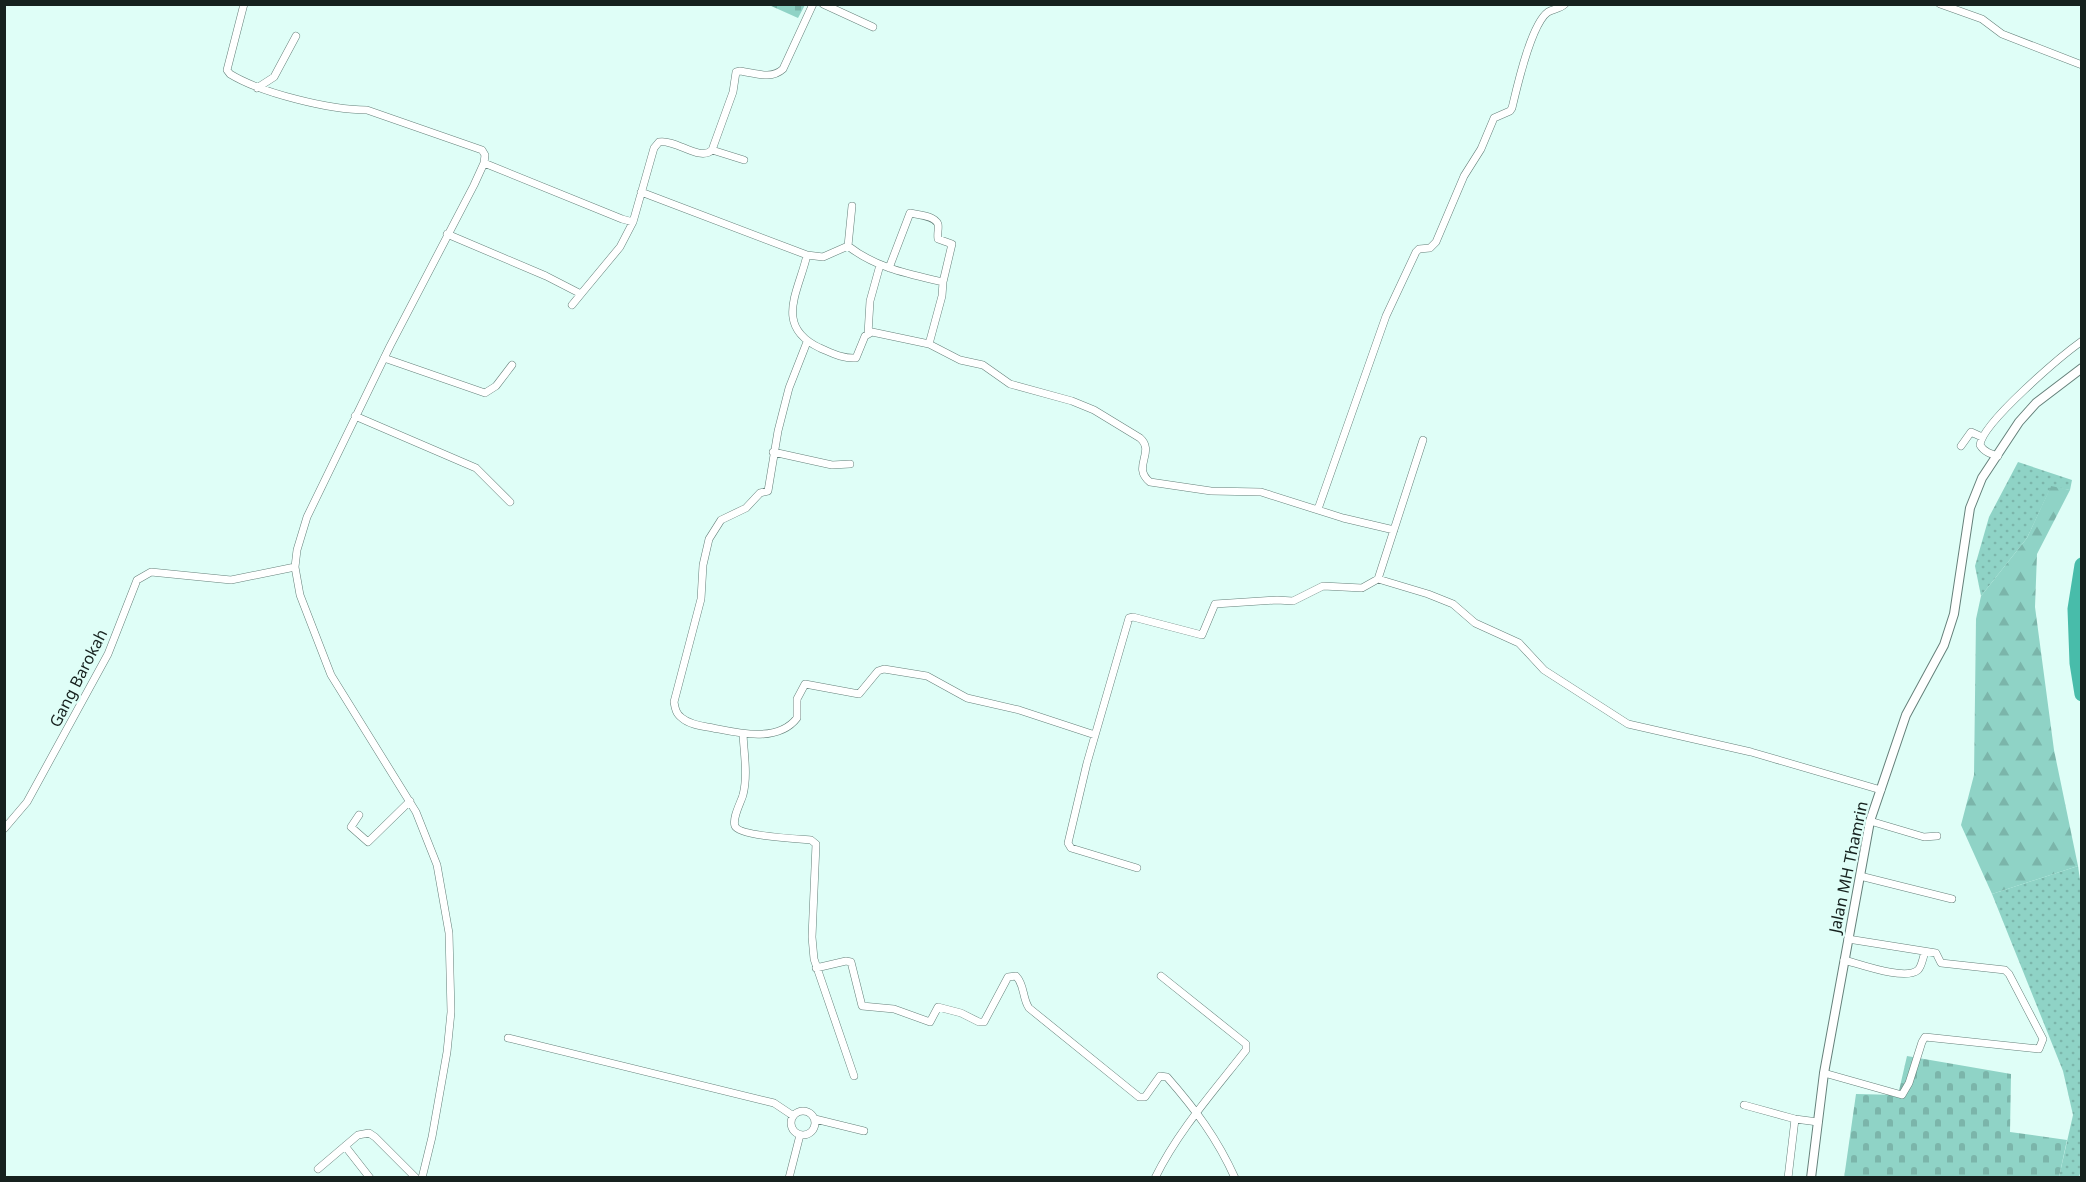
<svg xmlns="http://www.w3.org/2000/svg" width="2086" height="1182" viewBox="0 0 2086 1182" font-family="'Noto Sans',sans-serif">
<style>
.grass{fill:url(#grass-dots)}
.forest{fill:url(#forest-firs)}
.cemetery{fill:url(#cemetery-stones)}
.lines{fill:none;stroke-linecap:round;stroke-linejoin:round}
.river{stroke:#48bcaa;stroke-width:15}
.minor-casing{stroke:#65807a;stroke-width:8}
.tertiary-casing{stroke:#65807a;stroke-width:10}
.minor{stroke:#fff;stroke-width:7}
.tertiary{stroke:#fff;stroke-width:8}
.labels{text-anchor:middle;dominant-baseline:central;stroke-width:4.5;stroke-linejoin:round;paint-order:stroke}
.street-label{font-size:16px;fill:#16211e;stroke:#dffef7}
</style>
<defs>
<pattern id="grass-dots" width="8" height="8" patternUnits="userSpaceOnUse" patternTransform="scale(1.5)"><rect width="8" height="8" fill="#8fd3c6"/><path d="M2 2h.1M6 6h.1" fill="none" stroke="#7bb5aa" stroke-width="1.8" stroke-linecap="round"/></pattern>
<pattern id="forest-firs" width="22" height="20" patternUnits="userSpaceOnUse" patternTransform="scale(1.5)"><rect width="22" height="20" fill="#8fd3c6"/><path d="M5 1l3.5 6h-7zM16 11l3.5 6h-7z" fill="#7bb5aa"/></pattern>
<pattern id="cemetery-stones" width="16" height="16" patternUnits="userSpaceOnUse" patternTransform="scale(1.5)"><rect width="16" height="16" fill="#8fd3c6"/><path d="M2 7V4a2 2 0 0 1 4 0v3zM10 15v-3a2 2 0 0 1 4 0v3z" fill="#7bb5aa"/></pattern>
</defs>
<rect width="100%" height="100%" fill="#dffef7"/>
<!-- grass -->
<path class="grass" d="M2018,462L2072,480L2070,490L2051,487L2027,538L1981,596L1975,566L1989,517Z
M2078,866L2082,894V1167L2079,1177H2059L2073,1115L2063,1071L1992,894Z"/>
<!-- forest -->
<path class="forest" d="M2051,486L2070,490L2037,554L2035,607L2054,750L2078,866L1992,894L1961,825L1974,775L1976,619L1981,596L2027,538Z"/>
<!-- cemetery -->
<path class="cemetery" d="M769,5H805L798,18Z
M1907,1056L2011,1074L2010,1132L2067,1140L2059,1177L1844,1178L1856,1094L1898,1095Z"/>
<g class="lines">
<!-- river -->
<path class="river" d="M2082,565L2075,609L2077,663L2082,694"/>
<!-- minor casing -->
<g class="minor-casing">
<path id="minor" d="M244,4L227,70L230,74C261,93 330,110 367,110L482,150L485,155L484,163L474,185L390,346L307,517L297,550L295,567L300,595L331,675L416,812L437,865L449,933L451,1012L447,1052L432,1137L422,1178
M823,4L873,27
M1940,4L1982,19L2002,34L2082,65
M257,88L274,77L296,36
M712,150L744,160
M484,163L622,219L633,222L654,148L659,142C676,139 700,162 712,150L733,92L736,72L740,71C755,73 771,80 783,69L813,4
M641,192L807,255C799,291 773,326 820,348C832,353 843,359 856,358L865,336L872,332L929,344L960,360L983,365L1010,384L1072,401L1094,410L1140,438C1156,452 1131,467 1150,482L1211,491L1261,492L1343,518L1394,530
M447,234L546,276L581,294L620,247L633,222
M848,246L852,206
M807,255L823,257L848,246C876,268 909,274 943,282L942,296L929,344
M889,268L910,213C918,215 934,215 938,224C939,228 937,234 938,239L952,244L943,282
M572,305L581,294
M868,334L870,301L880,265
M807,342L789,388L778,431L768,491L760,493L746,508L721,520L709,539L703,565L701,599L674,702C675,708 676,714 682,718C690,725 703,726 713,728C738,733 778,743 797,718V699L805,684L859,694L878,671L884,669L927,676L967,698L1019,710L1095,735
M384,358L485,393L496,386L512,365
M355,416L476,468L510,502
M1423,440L1378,579L1428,594L1453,604L1475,623L1519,643L1544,670L1628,724L1751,752L1881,790
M1961,446L1971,432L1982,437
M773,452L832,465L850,464
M1998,456C1991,454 1984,452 1980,445C1982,423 2061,356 2082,341
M1318,509L1386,316L1416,252L1419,249L1430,248L1436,242L1464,176L1481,149L1494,118L1510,111L1512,108C1517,87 1531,24 1548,12C1553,9 1560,9 1565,4
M743,734C744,754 748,775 743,795C741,802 732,818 735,826C739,836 799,839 811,840L816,844L812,937L814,959L854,1076
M359,815L351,827L368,842L410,801
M1870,821L1924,837L1937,836
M4,829L27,802L108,654L137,580L151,572L231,580L295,567
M1137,868L1071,848L1068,843L1087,763L1129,618L1133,617L1202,635L1215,604L1277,600L1293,601L1323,586L1362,588L1378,579
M1860,876L1952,899
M1844,960C1860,964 1905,981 1918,970C1922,966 1923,957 1925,952
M816,968L846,961L851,962L862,1006L894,1009L930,1022L938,1007L961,1013L979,1022H984L1008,977L1016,976C1025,985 1022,998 1029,1008L1139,1097H1145L1160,1076L1167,1077C1195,1109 1217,1138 1235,1178
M508,1038L774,1103L792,1115
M1824,1073L1902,1095L1909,1083L1922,1042L1925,1037L2039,1049L2043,1039L2009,974L2005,970L1941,963L1936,953L1848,939
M1744,1105L1795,1119L1818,1122
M791 1123a12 12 0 1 1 24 0a12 12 0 1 1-24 0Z
M815,1119L864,1131
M345,1146L370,1178
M318,1169L358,1135L369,1133L375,1137L416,1178
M789,1178L800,1135
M1155,1178C1178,1131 1214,1091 1246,1050V1044L1161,976
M1788,1178L1795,1119"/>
</g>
<!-- tertiary casing -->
<g class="tertiary-casing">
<path id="tertiary" d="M1811,1178L1824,1073L1870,821L1906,715L1944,645L1954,614L1970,508L1982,478L2019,422L2036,403L2082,368"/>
</g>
<!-- minor -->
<use href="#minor" class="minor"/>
<!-- tertiary -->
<use href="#tertiary" class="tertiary"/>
</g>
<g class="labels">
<!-- street labels -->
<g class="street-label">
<text transform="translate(78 678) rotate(-63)">Gang Barokah</text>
<text transform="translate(1848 867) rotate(-78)">Jalan MH Thamrin</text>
</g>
</g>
<!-- border -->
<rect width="2086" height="1182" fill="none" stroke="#16211e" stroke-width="12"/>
</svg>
